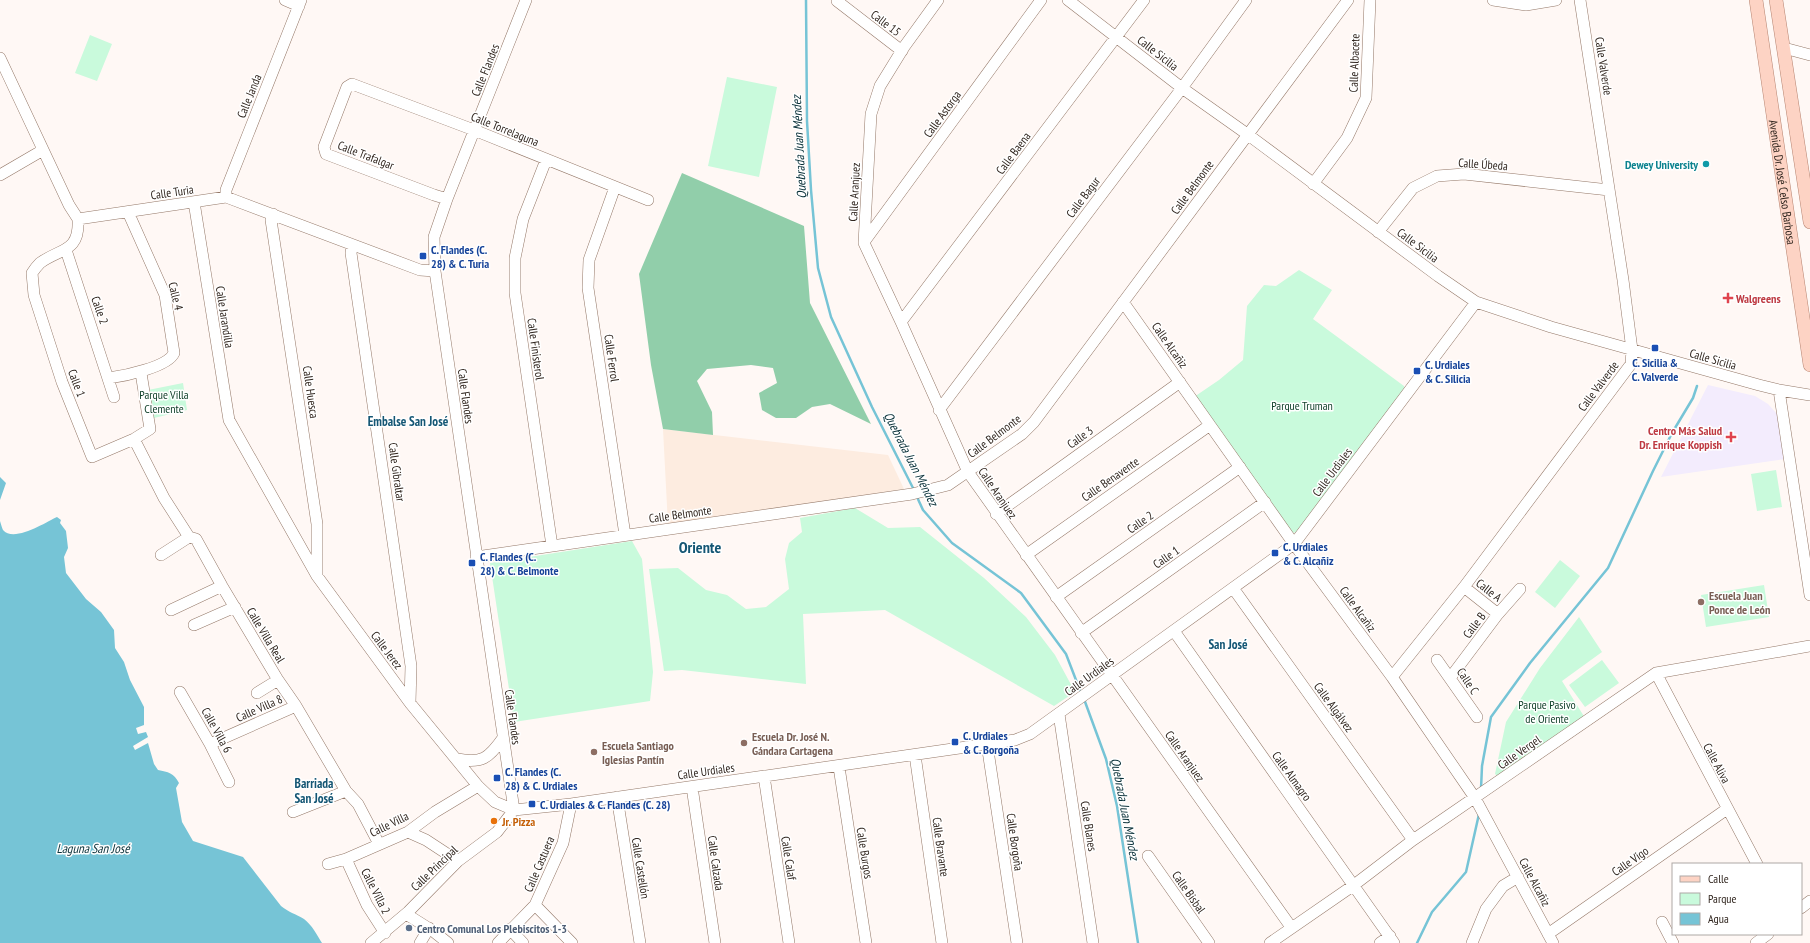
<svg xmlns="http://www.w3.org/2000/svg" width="1810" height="943" viewBox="0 0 1810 943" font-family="'PT Sans Narrow',sans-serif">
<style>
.commercial{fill:#fdece0}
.medical{fill:#f3ecfd}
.green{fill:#c9fadc}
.forest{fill:#91ceaa}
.water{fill:#76c4d6}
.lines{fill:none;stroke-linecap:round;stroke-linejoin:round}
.stream{stroke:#76c4d6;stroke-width:2.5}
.minor-casing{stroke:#947868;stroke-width:12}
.major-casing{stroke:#b58370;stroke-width:14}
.minor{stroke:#fff;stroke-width:11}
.major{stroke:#fdd3c4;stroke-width:13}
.culture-dot{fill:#0f9aa8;stroke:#fff;stroke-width:1.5}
.transit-dot{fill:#1a4fb4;stroke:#fff;stroke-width:1.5}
.health-dot{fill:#e0444e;stroke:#fff;stroke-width:1.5}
.education-dot{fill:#8d6e63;stroke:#fff;stroke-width:1.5}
.food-dot{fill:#e8710a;stroke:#fff;stroke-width:1.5}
.service-dot{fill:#5c6f8a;stroke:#fff;stroke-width:1.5}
.labels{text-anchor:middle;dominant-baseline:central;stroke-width:3;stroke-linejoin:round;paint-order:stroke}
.street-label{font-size:12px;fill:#31261f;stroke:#fff}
.culture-label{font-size:12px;font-weight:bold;fill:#0d838f;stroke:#fff;text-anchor:end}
.transit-label{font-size:12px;font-weight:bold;fill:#164399;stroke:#fff;text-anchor:start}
.health-label{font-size:12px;font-weight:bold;fill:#be3a42;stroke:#fff;text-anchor:start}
.park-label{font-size:12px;fill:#0b3c25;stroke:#fff}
.education-label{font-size:12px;font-weight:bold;fill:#785e54;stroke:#fff;text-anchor:start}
.food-label{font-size:12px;font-weight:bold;fill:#c56008;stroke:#fff;text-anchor:start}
.service-label{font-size:12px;font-weight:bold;fill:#4e5e75;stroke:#fff;text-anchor:start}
.water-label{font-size:13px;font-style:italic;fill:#093038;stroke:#fff}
.neighbourhood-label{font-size:13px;font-weight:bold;fill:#145674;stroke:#fff}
.district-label{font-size:16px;font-weight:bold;fill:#145674;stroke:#fff}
</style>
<rect width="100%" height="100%" fill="#fff8f5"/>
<!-- commercial -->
<path class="commercial" d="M663,429L888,455L904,489L668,525Z"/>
<!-- medical -->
<path class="medical" d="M1708,385L1755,396L1768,404L1778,415L1785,459L1661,477Z"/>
<!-- green -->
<path class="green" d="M90,35L112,44L97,81L75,73Z
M727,77L777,87L759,177L708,166Z
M1299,270L1332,290L1313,319L1404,386L1405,393L1299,532L1291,533L1194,397L1219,380L1243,360L1247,306L1264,285L1276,286Z
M183,383L187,410L154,418L148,390Z
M1776,470L1782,507L1757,511L1751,474Z
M855,508L888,528L920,527L984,578L1026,617L1055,655L1075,692L1054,706L885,610L803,614L806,684L682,670L664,671L649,569L678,568L706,590L727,595L746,609L766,607L789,589L785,559L789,543L802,532L800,518Z
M632,541L642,559L653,672L650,701L514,722L490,563Z
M1560,560L1580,576L1555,608L1535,592Z
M1764,585L1769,617L1706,627L1701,595Z
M1579,617L1602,652L1562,681L1585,718L1500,778L1495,774L1506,722L1540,668Z
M1602,660L1619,683L1585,707L1569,685Z"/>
<!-- forest -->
<path class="forest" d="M682,173L804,226L810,303L871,424L830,404L812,407L796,418H776L762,410L759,393L777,383L773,368L751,365L707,369L697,381L712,412L713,435L663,429L651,365L639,274Z"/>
<!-- water -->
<path class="water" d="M0,477L6,483L0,500Z
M57,517L61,520L60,523L66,531L68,548L64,557L66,573L86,599L101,612L114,630L115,648L124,662L130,680L144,707V725L136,728L138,734L146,732L148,737L133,746L135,750L148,743L154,764L158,770C168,772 174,773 179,783L176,788L182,822L193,841L243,857L281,906C288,912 296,914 304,919C312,925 317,935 322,943H0V521C1,524 2,528 3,530C14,543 46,522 57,517Z"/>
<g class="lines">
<!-- stream -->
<path class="stream" d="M806,0L807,121L811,190L818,268L831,317L872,407L914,490
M917,497L923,510L952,543L1021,593L1066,654L1081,693
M1084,699L1106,759L1117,806L1138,943
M1481,789L1482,766L1491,717L1530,663L1608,568L1653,471L1672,433L1693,398L1697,386
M1417,943L1432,912L1466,872L1479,814"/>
<!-- minor casing -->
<g class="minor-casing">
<path id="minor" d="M285,0L299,6
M938,0L904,47L880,86L871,114L864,243L901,322L968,472L1291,927
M1068,0L1182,88L1247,134L1438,276L1476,302L1551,327L1759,385L1779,390L1810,395
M1493,0L1526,5L1556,0
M837,1L902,51
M1784,48L1810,55
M0,58L69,205L78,219L226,197L420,270L435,271
M546,160L523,219L515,258V293L552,546
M0,175L43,150
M1313,184L1347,138L1366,98L1370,0
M615,187L589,260L588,288L625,535
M226,197V190L301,0
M447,199L434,195L326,154L324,147L347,87L352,84L474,130L648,200
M194,202L229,420L317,576L410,703L478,786L495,802L514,810L571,804L1015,740L1030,734L1294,544L1476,302
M273,214L271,220L317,524V575
M78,219C80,253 60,248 40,263C37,266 34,270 32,273L34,295L62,382L92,457L134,439L150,429L141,373
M1378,232L1413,188L1437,176L1464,174L1609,190
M864,242L1041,0
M352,245L351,253L411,666L410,703
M66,250L114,397
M1123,302L1294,544L1392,677L1475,798L1553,943
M901,322L1144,0
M109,378C124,376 168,367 174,353L165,295L128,212
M1779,390L1810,595
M939,410L1182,88L1246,0
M134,439L164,498L189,537L196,539L222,586L278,680L296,706L346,791L358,804L379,844
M996,514L1180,382
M161,555L189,537
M1026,555L1210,425
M476,557L912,494L948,485L1022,434L1034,422L1348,0
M1464,587L1498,614
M1233,588L1413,840
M1056,597L1240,467
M171,610L222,586
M194,625L235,607
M1174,631L1394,943
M1081,633L1265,502
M1437,660L1477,717
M1656,673L1757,864
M1392,677L1464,587L1631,364L1632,350L1623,280L1580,0
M1450,678L1498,614L1520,589
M180,692L210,744L229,782
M257,693L278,680
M1059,714L1093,943
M210,744L296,706
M987,744L1017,943
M915,755L942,943
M457,759C482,764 489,758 503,738
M839,767L866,943
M764,776L789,943
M692,787L715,943
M617,797L640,943
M514,810L435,271L434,237L447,199L526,0
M293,812L346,791
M408,832L426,840L458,861
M1148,856L1209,943
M346,859L367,905L385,933
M328,864L346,859L408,832L435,812L478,786
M535,905L572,943
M1801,908L1810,901
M406,914L433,931L448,943
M1662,922L1673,943
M510,929L523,943
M1548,934L1727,809
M371,943L408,912L458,861L497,832L514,810
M420,943L429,928
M498,943L535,905L563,843L571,804
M1270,943L1354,885L1413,840L1656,673L1810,646
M1380,943L1390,936
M1472,943L1486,909L1503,886L1518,877
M1756,943L1768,934"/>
</g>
<!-- major casing -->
<g class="major-casing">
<g id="major">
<path id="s1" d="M1756,0L1810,365"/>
<path d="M1776,0L1810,222"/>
</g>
</g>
<!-- minor -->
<use href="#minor" class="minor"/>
<!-- major -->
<use href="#major" class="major"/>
</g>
<!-- markers -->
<circle class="culture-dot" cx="1706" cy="164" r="4"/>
<g class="transit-dot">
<rect x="419" y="252" width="8" height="8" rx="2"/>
<rect x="1651" y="344" width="8" height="8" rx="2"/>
<rect x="1413" y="367" width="8" height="8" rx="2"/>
<rect x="1271" y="549" width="8" height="8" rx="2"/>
<rect x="468" y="559" width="8" height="8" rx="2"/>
<rect x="951" y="738" width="8" height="8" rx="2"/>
<rect x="493" y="774" width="8" height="8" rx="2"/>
<rect x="528" y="800" width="8" height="8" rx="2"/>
</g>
<g class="health-dot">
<path d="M1726 292h4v4h4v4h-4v4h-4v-4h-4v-4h4z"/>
<path d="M1729 431h4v4h4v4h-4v4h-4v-4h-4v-4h4z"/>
</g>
<g class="education-dot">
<circle cx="1701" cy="602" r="4"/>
<circle cx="744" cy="743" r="4"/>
<circle cx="594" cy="752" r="4"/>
</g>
<circle class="food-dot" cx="494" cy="821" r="4"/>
<circle class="service-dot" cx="409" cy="928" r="4"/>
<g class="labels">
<!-- street labels -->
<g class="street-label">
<text transform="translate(886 23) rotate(37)">Calle 15</text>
<text transform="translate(1158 53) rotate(38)">Calle Sicilia</text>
<text transform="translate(1354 63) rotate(-88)">Calle Albacete</text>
<text transform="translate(1604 66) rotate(81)">Calle Valverde</text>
<text transform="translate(485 70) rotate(-68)">Calle Flandes</text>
<text transform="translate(249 96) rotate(-68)">Calle Janda</text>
<text transform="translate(942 114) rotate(-54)">Calle Astorga</text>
<text transform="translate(505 129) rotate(22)">Calle Torrelaguna</text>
<text transform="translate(1013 153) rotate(-53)">Calle Baena</text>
<text transform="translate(366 155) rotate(21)">Calle Trafalgar</text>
<text transform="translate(1483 164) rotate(4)">Calle Úbeda</text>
<text stroke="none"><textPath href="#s1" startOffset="184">Avenida Dr. José Celso Barbosa</textPath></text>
<text transform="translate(1192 187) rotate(-54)">Calle Belmonte</text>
<text transform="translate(172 192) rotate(-8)">Calle Turia</text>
<text transform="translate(854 192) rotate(-87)">Calle Aranjuez</text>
<text transform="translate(1083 197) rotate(-53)">Calle Bagur</text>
<text transform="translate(1418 245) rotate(37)">Calle Sicilia</text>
<text transform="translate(176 296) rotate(76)">Calle 4</text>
<text transform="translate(100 310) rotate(71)">Calle 2</text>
<text transform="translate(225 317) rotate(81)">Calle Jarandilla</text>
<text transform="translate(1170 345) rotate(55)">Calle Alcañiz</text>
<text transform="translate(536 349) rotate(82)">Calle Finisterol</text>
<text transform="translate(612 358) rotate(82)">Calle Ferrol</text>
<text transform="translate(1713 359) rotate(16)">Calle Sicilia</text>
<text transform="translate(77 383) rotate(69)">Calle 1</text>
<text transform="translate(1598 386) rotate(-53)">Calle Valverde</text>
<text transform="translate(311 392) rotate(82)">Calle Huesca</text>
<text transform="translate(466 396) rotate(82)">Calle Flandes</text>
<text transform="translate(994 436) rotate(-37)">Calle Belmonte</text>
<text transform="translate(1080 437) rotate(-36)">Calle 3</text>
<text transform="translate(397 472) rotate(82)">Calle Gibraltar</text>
<text transform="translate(1332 472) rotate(-53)">Calle Urdiales</text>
<text transform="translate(1110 479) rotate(-35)">Calle Benavente</text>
<text transform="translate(998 493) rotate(56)">Calle Aranjuez</text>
<text transform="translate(680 514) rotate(-8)">Calle Belmonte</text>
<text transform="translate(1140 522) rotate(-35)">Calle 2</text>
<text transform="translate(1166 557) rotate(-35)">Calle 1</text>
<text transform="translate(1489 590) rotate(38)">Calle A</text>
<text transform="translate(1358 609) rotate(54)">Calle Alcañiz</text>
<text transform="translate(1474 625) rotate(-53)">Calle B</text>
<text transform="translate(266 635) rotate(59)">Calle Villa Real</text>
<text transform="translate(387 650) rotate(53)">Calle Jerez</text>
<text transform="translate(1089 676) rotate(-36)">Calle Urdiales</text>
<text transform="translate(1468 681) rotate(56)">Calle C</text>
<text transform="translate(1334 707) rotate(54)">Calle Algálvez</text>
<text transform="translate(259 708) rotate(-24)">Calle Villa 8</text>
<text transform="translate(513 717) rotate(82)">Calle Flandes</text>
<text transform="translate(217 730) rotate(61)">Calle Villa 6</text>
<text transform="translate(1519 752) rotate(-35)">Calle Vergel</text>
<text transform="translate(1185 756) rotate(55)">Calle Aranjuez</text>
<text transform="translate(1717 763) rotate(62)">Calle Aliva</text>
<text transform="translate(706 771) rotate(-8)">Calle Urdiales</text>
<text transform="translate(1292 776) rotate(54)">Calle Almagro</text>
<text transform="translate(389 824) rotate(-26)">Calle Villa</text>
<text transform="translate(1089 826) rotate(81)">Calle Blanes</text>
<text transform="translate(1015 842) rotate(82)">Calle Borgoña</text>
<text transform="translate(941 847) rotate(82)">Calle Bravante</text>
<text transform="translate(865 853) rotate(81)">Calle Burgos</text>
<text transform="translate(789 858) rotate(81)">Calle Calaf</text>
<text transform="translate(1630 861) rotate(-35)">Calle Vigo</text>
<text transform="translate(716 863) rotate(82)">Calle Calzada</text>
<text transform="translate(539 864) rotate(-67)">Calle Castuera</text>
<text transform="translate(434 868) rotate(-44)">Calle Principal</text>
<text transform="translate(641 868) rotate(81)">Calle Castellón</text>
<text transform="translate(1535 882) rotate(62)">Calle Alcañiz</text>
<text transform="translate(376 891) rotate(63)">Calle Villa 2</text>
<text transform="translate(1189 892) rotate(55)">Calle Bisbal</text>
</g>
<!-- culture labels -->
<g class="culture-label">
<text x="1698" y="164">Dewey University</text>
</g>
<!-- transit labels -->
<g class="transit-label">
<text x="431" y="249">C. Flandes (C.<tspan x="431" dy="14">28) &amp; C. Turia</tspan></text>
<text x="1655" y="362" text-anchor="middle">C. Sicilia &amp;<tspan x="1655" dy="14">C. Valverde</tspan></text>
<text x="1425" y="364">C. Urdiales<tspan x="1425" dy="14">&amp; C. Silicia</tspan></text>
<text x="1283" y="546">C. Urdiales<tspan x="1283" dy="14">&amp; C. Alcañiz</tspan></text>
<text x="480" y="556">C. Flandes (C.<tspan x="480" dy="14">28) &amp; C. Belmonte</tspan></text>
<text x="963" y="735">C. Urdiales<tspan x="963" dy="14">&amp; C. Borgoña</tspan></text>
<text x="505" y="771">C. Flandes (C.<tspan x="505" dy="14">28) &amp; C. Urdiales</tspan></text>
<text x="540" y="804">C. Urdiales &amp; C. Flandes (C. 28)</text>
</g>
<!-- health labels -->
<g class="health-label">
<text x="1736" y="298">Walgreens</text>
<text x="1722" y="430" text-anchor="end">Centro Más Salud<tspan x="1722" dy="14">Dr. Enrique Koppish</tspan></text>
</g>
<!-- park labels -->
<g class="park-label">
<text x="164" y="394">Parque Villa<tspan x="164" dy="14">Clemente</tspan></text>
<text x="1302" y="405">Parque Truman</text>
<text x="1547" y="704">Parque Pasivo<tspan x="1547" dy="14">de Oriente</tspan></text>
</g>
<!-- education labels -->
<g class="education-label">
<text x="1709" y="595">Escuela Juan<tspan x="1709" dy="14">Ponce de León</tspan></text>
<text x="752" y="736">Escuela Dr. José N.<tspan x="752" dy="14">Gándara Cartagena</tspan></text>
<text x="602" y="745">Escuela Santiago<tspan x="602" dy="14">Iglesias Pantín</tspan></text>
</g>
<!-- food labels -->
<g class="food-label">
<text x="502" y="821">Jr. Pizza</text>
</g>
<!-- service labels -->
<g class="service-label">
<text x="417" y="928">Centro Comunal Los Plebiscitos 1-3</text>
</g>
<!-- water labels -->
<g class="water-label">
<text transform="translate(799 147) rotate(-93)">Quebrada Juan Méndez</text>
<text transform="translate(911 459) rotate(63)">Quebrada Juan Méndez</text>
<text transform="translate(1125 809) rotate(79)">Quebrada Juan Méndez</text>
<text x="93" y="848">Laguna San José</text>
</g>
<!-- neighbourhood labels -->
<g class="neighbourhood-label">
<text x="408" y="421">Embalse San José</text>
<text x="1228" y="644">San José</text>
<text x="314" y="783">Barriada<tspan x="314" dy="15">San José</tspan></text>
</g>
<!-- district labels -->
<g class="district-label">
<text x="700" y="547">Oriente</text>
</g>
</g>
<!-- legend -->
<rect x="1672" y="863" width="130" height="72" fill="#ffffff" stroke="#ada8a5"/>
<rect x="1680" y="876" width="20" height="6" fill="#fdd3c4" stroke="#ada8a5"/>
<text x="1708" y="883" font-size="12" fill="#31261f">Calle</text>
<rect x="1680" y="893" width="20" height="12" fill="#c9fadc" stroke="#ada8a5"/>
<text x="1708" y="903" font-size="12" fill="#31261f">Parque</text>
<rect x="1680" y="913" width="20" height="12" fill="#76c4d6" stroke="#ada8a5"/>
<text x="1708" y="923" font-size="12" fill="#31261f">Agua</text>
</svg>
